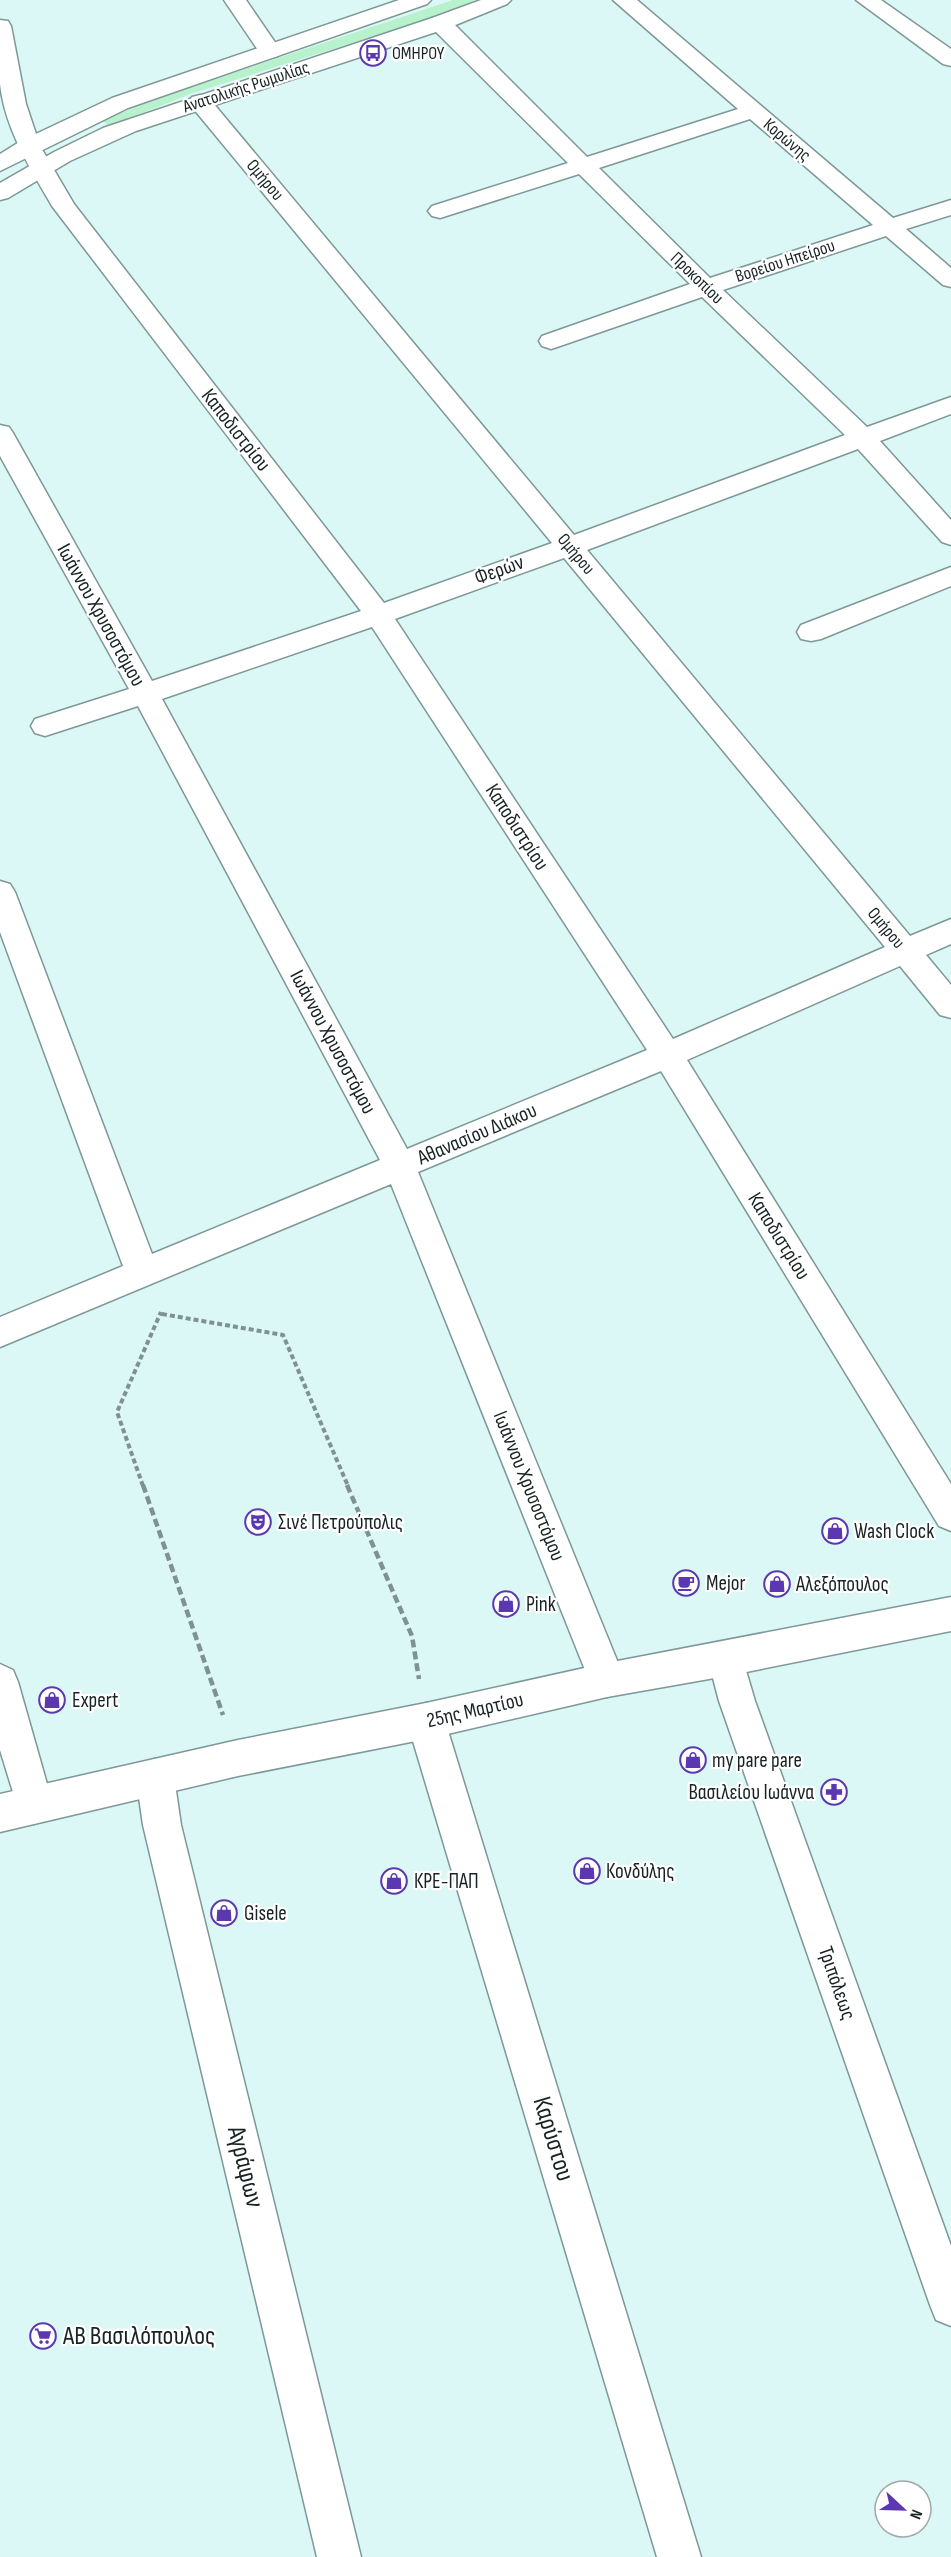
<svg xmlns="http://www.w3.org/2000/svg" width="951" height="2557" viewBox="0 0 951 2557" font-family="'Sofia Sans Condensed',sans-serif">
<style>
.green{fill:#b7f2cc}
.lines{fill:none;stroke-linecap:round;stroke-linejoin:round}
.street-casing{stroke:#7e9797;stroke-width:3}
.secondary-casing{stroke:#7e9797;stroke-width:3}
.path-far1{stroke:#7f9292;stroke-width:4;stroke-dasharray:5 3;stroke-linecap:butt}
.path{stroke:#7f9292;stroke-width:4.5;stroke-dasharray:8 4;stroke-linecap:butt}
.street{fill:#fff;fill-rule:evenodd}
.secondary{fill:#fff;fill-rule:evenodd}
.labels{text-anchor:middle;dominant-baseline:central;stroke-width:4.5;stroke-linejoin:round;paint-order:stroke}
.far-poi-label{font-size:18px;fill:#192323;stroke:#fff;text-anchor:start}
.far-street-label{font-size:18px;fill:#192323;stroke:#fff}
.street-label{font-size:21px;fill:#192323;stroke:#fff}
.poi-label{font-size:21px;fill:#192323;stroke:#fff;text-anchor:start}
.near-street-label{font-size:26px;fill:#192323;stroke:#fff}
.near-poi-label{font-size:26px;fill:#192323;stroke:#fff;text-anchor:start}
</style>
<rect width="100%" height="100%" fill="#dbf7f6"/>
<!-- green -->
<path class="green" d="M453,0H475L441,15L193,93L109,126L102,120L188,88Z"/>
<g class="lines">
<!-- street casing -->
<g class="street-casing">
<path id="street" d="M224,0H246L281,51L278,56L270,58L262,56Z
M613,0H637L893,218L951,200V215L906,229L951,268V287L943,285L886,236L723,290L867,427L951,397V414L880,441L951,520V545L942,542L858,449L587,550L910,936L951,919V944L926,955L951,985V1018L940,1015L900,966L687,1060L951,1484V1531L939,1526L661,1071L418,1172L625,1680L620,1692L607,1697L594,1692L589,1680L391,1184L0,1347V1317L123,1266L0,932V881L10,884L15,892L152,1254L380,1160L138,706L45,736L35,733L31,726L35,719L129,689L0,456V425L9,427L13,433L152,681L361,611L52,206C30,168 5,129 0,84C0,63 0,41 0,20L8,21L11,26L26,104L40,146L74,204L384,603L552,543L192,107L189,102L192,97L200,95L208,97L574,535L845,435L702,297L560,346L551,349L542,346L539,341L542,336L690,284L579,174L440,218L432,216L428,211L432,206L568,163L432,28L429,23L432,18L440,17L448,18L587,157L738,109ZM750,119L873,225L710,278L599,168ZM564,558L885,947L673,1039L395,619ZM372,627L647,1050L407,1149L162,699Z
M856,0H881L951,49V66L943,64Z
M951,567V586L821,639L811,641L801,639L797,632L801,625Z
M726,1642L739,1647L755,1701L951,2246V2326L936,2320L930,2305L719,1701L708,1659L713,1647Z
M0,1664L13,1670L18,1682L53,1805L47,1818L34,1824L21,1818L0,1750Z
M426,1703L439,1708L445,1721L701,2557H657L407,1721L413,1708Z
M155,1759L168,1764L174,1777L181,1825L361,2557H317L143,1825L136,1777L142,1764Z"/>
</g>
<!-- secondary casing -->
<g class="secondary-casing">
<path id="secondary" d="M399,0H431L427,4L128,108L0,171V154L21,141L112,98Z
M481,0H511L507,4L448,28L136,131L70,161L8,198L0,200V183L54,152L103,128L432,18Z
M951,1597V1631L726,1676L607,1697L426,1739L238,1776L0,1832V1794L238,1740L426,1703L607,1663Z"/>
</g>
<!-- path-far1 -->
<path class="path-far1" d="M162,1314L283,1335L348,1486
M143,1486L117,1412L161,1312"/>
<!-- path -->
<path class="path" d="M143,1485L223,1715
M347,1485L412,1636L419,1679"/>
<!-- street -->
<use href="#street" class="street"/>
<!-- secondary -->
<use href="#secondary" class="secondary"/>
</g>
<!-- icons -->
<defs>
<g id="bus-ring" transform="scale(1.35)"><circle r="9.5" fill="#fff" stroke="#5c38b0" stroke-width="1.5"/><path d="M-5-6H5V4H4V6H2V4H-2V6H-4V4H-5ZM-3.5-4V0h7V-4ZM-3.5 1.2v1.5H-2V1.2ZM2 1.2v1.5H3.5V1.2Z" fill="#5c38b0"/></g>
<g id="theatre-ring" transform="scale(1.35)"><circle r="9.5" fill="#fff" stroke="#5c38b0" stroke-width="1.5"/><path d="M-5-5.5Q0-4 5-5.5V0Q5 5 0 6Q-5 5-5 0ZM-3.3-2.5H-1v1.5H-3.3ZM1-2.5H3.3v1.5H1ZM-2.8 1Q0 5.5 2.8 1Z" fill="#5c38b0"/></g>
<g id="shop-ring" transform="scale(1.35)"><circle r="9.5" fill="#fff" stroke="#5c38b0" stroke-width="1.5"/><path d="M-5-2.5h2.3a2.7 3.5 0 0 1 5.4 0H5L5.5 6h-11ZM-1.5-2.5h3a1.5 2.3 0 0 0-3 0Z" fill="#5c38b0"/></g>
<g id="cafe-ring" transform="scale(1.35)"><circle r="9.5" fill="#fff" stroke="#5c38b0" stroke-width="1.5"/><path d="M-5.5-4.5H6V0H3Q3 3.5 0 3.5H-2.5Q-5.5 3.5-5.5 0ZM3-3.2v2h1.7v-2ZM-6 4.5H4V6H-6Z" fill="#5c38b0"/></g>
<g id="pharmacy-ring" transform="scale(1.35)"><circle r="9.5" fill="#fff" stroke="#5c38b0" stroke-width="1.5"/><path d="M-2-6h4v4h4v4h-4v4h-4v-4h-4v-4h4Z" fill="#5c38b0"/></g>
<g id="supermarket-ring" transform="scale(1.35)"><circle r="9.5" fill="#fff" stroke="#5c38b0" stroke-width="1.5"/><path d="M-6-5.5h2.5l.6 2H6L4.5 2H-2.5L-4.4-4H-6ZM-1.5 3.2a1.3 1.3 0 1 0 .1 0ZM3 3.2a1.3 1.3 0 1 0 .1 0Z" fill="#5c38b0"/></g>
</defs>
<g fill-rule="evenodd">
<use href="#bus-ring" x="373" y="53"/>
<use href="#theatre-ring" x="258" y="1522"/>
<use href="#shop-ring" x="835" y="1531"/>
<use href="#cafe-ring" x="686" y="1583"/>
<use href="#shop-ring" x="777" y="1584"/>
<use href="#shop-ring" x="506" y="1604"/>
<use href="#shop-ring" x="52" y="1700"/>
<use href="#shop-ring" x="693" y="1760"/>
<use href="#pharmacy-ring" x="834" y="1792"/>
<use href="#shop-ring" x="587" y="1871"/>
<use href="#shop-ring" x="394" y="1881"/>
<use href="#shop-ring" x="224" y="1913"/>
<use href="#supermarket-ring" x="43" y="2336"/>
</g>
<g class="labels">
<!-- far-poi labels -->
<g class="far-poi-label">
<text x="392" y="53">ΟΜΗΡΟΥ</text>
</g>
<!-- far-street labels -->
<g class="far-street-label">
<text transform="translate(246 87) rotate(-18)">Ανατολικής Ρωμυλίας</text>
<text transform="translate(787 140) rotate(40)">Κορώνης</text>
<text transform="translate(265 180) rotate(50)">Ομήρου</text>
<text transform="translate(785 261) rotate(-18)">Βορείου Ηπείρου</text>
<text transform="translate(697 278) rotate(44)">Προκοπίου</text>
<text transform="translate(576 554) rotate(50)">Ομήρου</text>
<text transform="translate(886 928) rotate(50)">Ομήρου</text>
</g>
<!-- street labels -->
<g class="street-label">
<text transform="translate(236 430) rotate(52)">Καποδιστρίου</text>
<text transform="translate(499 570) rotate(-20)">Φερών</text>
<text transform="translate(101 615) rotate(61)">Ιωάννου Χρυσοστόμου</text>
<text transform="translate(517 827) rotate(57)">Καποδιστρίου</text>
<text transform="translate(333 1042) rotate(62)">Ιωάννου Χρυσοστόμου</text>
<text transform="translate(477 1134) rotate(-23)">Αθανασίου Διάκου</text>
<text transform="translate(779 1236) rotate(58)">Καποδιστρίου</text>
<text transform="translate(529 1486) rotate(68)">Ιωάννου Χρυσοστόμου</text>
<text transform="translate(475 1710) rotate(-13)">25ης Μαρτίου</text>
<text transform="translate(837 1983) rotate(71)">Τριπόλεως</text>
</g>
<!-- poi labels -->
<g class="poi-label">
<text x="278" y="1522">Σινέ Πετρούπολις</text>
<text x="854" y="1531">Wash Clock</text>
<text x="706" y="1583">Mejor</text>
<text x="796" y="1584">Αλεξόπουλος</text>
<text x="526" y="1604">Pink</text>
<text x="72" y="1700">Expert</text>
<text x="712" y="1760">my pare pare</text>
<text x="814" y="1792" text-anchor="end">Βασιλείου Ιωάννα</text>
<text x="606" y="1871">Κονδύλης</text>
<text x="414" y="1881">ΚΡΕ-ΠΑΠ</text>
<text x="244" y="1913">Gisele</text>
</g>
<!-- near-street labels -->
<g class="near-street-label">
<text transform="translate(553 2139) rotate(73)">Καρύστου</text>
<text transform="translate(245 2167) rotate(76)">Αγράφων</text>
</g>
<!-- near-poi labels -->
<g class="near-poi-label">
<text x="63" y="2336">ΑΒ Βασιλόπουλος</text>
</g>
</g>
<!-- north arrow -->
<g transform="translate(903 2509) rotate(112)"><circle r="28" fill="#ffffff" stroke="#a3a7a7" stroke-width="1.5"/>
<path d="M0-4.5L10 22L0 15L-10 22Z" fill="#5c38b0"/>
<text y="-9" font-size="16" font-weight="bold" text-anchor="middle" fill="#192323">N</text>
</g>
</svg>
